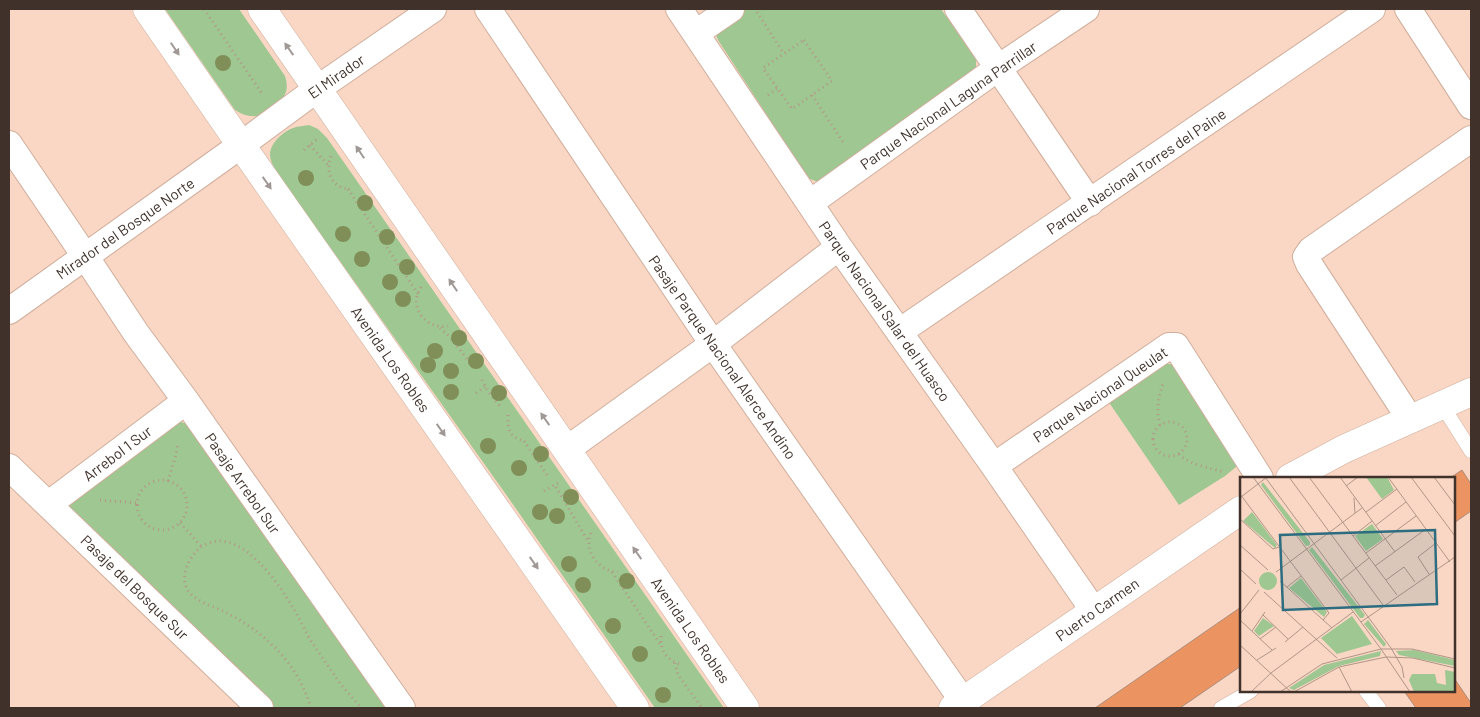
<svg xmlns="http://www.w3.org/2000/svg" width="1480" height="717" viewBox="0 0 1480 717" font-family="Barlow,sans-serif">
<style>
.green{fill:#9ec791}
.building{fill:#eb9462;stroke:#ad8d7b}
.lines{fill:none;stroke-linecap:round;stroke-linejoin:round}
.service-casing{stroke:#d0ae9c;stroke-width:15}
.minor-casing{stroke:#d0ae9c;stroke-width:28}
.tertiary-casing{stroke:#d0ae9c;stroke-width:29}
.path{stroke:#b29789;stroke-width:3;stroke-dasharray:1 4;stroke-linecap:butt}
.service{stroke:#fff;stroke-width:14}
.minor{stroke:#fff;stroke-width:26}
.tertiary{stroke:#fff;stroke-width:28}
.tree{fill:#808e58}
.oneway{fill:#a09895}
.labels{text-anchor:middle;dominant-baseline:central;stroke-width:4;stroke-linejoin:round;paint-order:stroke}
.street-label{font-size:15px;fill:#40322b;stroke:#fff}
.inset-road{fill:none;stroke:#b09587;stroke-width:1}
.view{fill:#2d6d81;fill-opacity:0.15;stroke:#2d6d81;stroke-width:2.5}
.inset-edge{fill:none;stroke:#40322b;stroke-width:2.5}
</style>
<rect width="100%" height="100%" fill="#fad7c4"/>
<!-- green -->
<path class="green" d="M165,9H239L285,76C290,92 284,100 271,108C267,111 263,115 258,116C249,117 243,115 235,110Z
M743,9H941L976,59V71L821,181H815L808,178L718,40L716,35L718,30Z
M309,125L318,129L327,138L724,708H655L505,493L275,170C273,165 270,160 270,155C270,142 285,130 296,127C300,126 305,126 309,125Z
M1166,363L1173,365L1236,461V467L1225,476L1179,505L1106,398Z
M181,422L187,424L392,708H271L69,513L67,499L172,423Z"/>
<!-- building -->
<path class="building" d="M1462,470L1471,484V511L1454,523V478H1450Z
M1241,607V666L1180,708H1095Z
M1454,678L1471,703V708H1416L1404,691H1454Z"/>
<g class="lines">
<!-- service casing -->
<g class="service-casing">
<path id="service" d="M1442,405L1471,451
M1366,691L1379,708
M1221,708L1251,691"/>
</g>
<!-- minor casing -->
<g class="minor-casing">
<path id="minor" d="M488,9L713,344L963,701
M679,9L839,247L994,466L1094,611
M958,9L1090,203
M1408,9L1471,106
M696,33L731,9
M9,144L85,256L136,333L186,401L402,708
M810,203L998,68L1086,9
M9,311L241,145L317,89L433,9
M899,332L1372,9
M1410,419L1309,264L1306,257L1311,250L1471,139
M566,450L713,344L839,247
M994,466L1169,346H1176L1260,478
M9,467L260,708
M49,504L186,401"/>
</g>
<!-- tertiary casing -->
<g class="tertiary-casing">
<path id="tertiary" d="M147,9L241,145L635,708
M262,9L745,708
M1290,478L1344,449L1471,392
M953,708L1241,510"/>
</g>
<!-- path -->
<path class="path" d="M204,9L263,95
M757,12L784,54
M804,40L832,81L792,109L763,68Z
M768,95L778,88
M812,95L845,145
M310,145L328,165
M304,150L317,139
M331,156C325,171 331,188 350,189
M348,189L418,294
M421,287C408,306 425,330 448,326
M440,328L452,339L473,367
M482,380L490,394L500,406
M476,393L486,386
M508,415C507,430 510,438 525,441
M1153 439a17 17 0 1 1 34 0a17 17 0 1 1-34 0Z
M1160,425C1156,411 1158,398 1163,384
M524,441L549,478
M1179,454C1189,465 1211,468 1224,472
M137 505a25 25 0 1 1 50 0a25 25 0 1 1-50 0Z
M168,481L176,455L178,443
M556,487L588,541
M544,491L558,483
M100,500L137,503
M180,523L202,547
M591,533C583,551 599,572 618,572
M612,572L660,644
M661,636C660,650 666,659 679,664
M675,663L678,675L702,708
M311,708C298,664 266,633 225,612C213,606 198,603 189,592C181,582 185,566 192,557C198,547 209,541 220,541C252,543 280,586 295,611C301,621 305,631 311,641C320,655 330,668 339,682C346,691 354,699 361,708"/>
<!-- service -->
<use href="#service" class="service"/>
<!-- minor -->
<use href="#minor" class="minor"/>
<!-- tertiary -->
<use href="#tertiary" class="tertiary"/>
</g>
<!-- trees -->
<g class="tree">
<circle cx="223" cy="63" r="8"/>
<circle cx="306" cy="178" r="8"/>
<circle cx="365" cy="203" r="8"/>
<circle cx="343" cy="234" r="8"/>
<circle cx="387" cy="237" r="8"/>
<circle cx="362" cy="259" r="8"/>
<circle cx="407" cy="267" r="8"/>
<circle cx="390" cy="282" r="8"/>
<circle cx="403" cy="299" r="8"/>
<circle cx="459" cy="338" r="8"/>
<circle cx="435" cy="351" r="8"/>
<circle cx="476" cy="361" r="8"/>
<circle cx="428" cy="365" r="8"/>
<circle cx="451" cy="371" r="8"/>
<circle cx="451" cy="392" r="8"/>
<circle cx="499" cy="393" r="8"/>
<circle cx="488" cy="446" r="8"/>
<circle cx="541" cy="454" r="8"/>
<circle cx="519" cy="468" r="8"/>
<circle cx="571" cy="497" r="8"/>
<circle cx="540" cy="512" r="8"/>
<circle cx="557" cy="516" r="8"/>
<circle cx="569" cy="564" r="8"/>
<circle cx="627" cy="581" r="8"/>
<circle cx="583" cy="585" r="8"/>
<circle cx="613" cy="626" r="8"/>
<circle cx="640" cy="654" r="8"/>
<circle cx="663" cy="695" r="8"/>
</g>
<!-- one-way arrows -->
<defs><path id="oneway-solid" d="M-6-.8H1V-3.2L6.5 0L1 3.2V.8H-6Z" transform="scale(1.25)"/></defs>
<g class="oneway">
<use href="#oneway-solid" transform="translate(175 49) rotate(56)"/>
<use href="#oneway-solid" transform="translate(289 49) rotate(-125)"/>
<use href="#oneway-solid" transform="translate(360 152) rotate(-124)"/>
<use href="#oneway-solid" transform="translate(267 183) rotate(55)"/>
<use href="#oneway-solid" transform="translate(453 285) rotate(-124)"/>
<use href="#oneway-solid" transform="translate(545 419) rotate(-125)"/>
<use href="#oneway-solid" transform="translate(441 430) rotate(55)"/>
<use href="#oneway-solid" transform="translate(637 553) rotate(-125)"/>
<use href="#oneway-solid" transform="translate(534 563) rotate(55)"/>
</g>
<g class="labels">
<!-- street labels -->
<g class="street-label">
<text transform="translate(336 76) rotate(-35)">El Mirador</text>
<text transform="translate(948 105) rotate(-35)">Parque Nacional Laguna Parrillar</text>
<text transform="translate(1136 171) rotate(-34)">Parque Nacional Torres del Paine</text>
<text transform="translate(125 228) rotate(-35)">Mirador del Bosque Norte</text>
<text transform="translate(885 311) rotate(55)">Parque Nacional Salar del Huasco</text>
<text transform="translate(723 357) rotate(55)">Pasaje Parque Nacional Alerce Andino</text>
<text transform="translate(391 359) rotate(55)">Avenida Los Robles</text>
<text transform="translate(1100 394) rotate(-34)">Parque Nacional Queulat</text>
<text transform="translate(117 453) rotate(-37)">Arrebol 1 Sur</text>
<text transform="translate(243 483) rotate(55)">Pasaje Arrebol Sur</text>
<text transform="translate(135 587) rotate(44)">Pasaje del Bosque Sur</text>
<text transform="translate(1097 609) rotate(-35)">Puerto Carmen</text>
<text transform="translate(691 630) rotate(55)">Avenida Los Robles</text>
</g>
</g>
<!-- overview -->
<g transform="translate(1240 477)">
<rect width="215" height="215" fill="#fad7c4"/>
<path d="M126,0H147L154,13L142,22ZM23,5L70,65V68L66,69L21,8ZM12,35L37,68L35,71L3,44ZM132,47L143,62L126,74L115,59ZM72,70L125,138L123,141H120L69,73ZM19 104a9 9 0 1 1 18 0a9 9 0 1 1-18 0ZM61,101L87,135L84,140L49,111ZM112,139L132,167L97,177L81,161ZM23,141L34,149L19,159L14,154ZM128,143L146,167L144,170L124,147ZM174,173L215,183V189L159,178L156,174ZM141,174L140,179L99,189L54,213L49,211L84,188ZM205,193L215,195V215H174L169,203L172,197H195L197,206L206,208Z" fill="#9ec791"/>
<path class="inset-road" d="M13,0L141,172M25,0L151,171M49,0L143,128M69,0L157,118M100,0L155,75M148,0L210,85M171,0L215,59M194,0L215,28M106,9L118,0M0,17L89,136L83,143M1,20L27,0M114,21L115,36M126,35L157,12M0,42L33,72L39,70M135,49L166,25M113,59L132,44M0,68L28,93M126,76L176,39M135,89L186,52M0,92L16,107M36,95L122,31M189,97L178,80L196,66M101,103L129,81M146,103L164,90L175,105M40,104L92,151M47,110L61,99M24,115L97,181M0,137L19,113M23,138L48,162M0,143L32,173M121,145L215,80M12,154L25,135M20,162L36,150M45,165L63,150M0,168L51,215M151,171L162,190L164,201M146,180L173,181L215,191M17,183L36,171M99,190L112,215M11,215L31,196L113,135M40,215L82,187L141,172M54,215L99,190L146,180M170,215L141,172H172L215,182"/>
<path class="view" d="M195,53L197,127L43,133L40,58Z"/>
<rect width="215" height="215" class="inset-edge"/>
</g>
<!-- border -->
<rect width="1480" height="717" fill="none" stroke="#40322b" stroke-width="20"/>
</svg>
